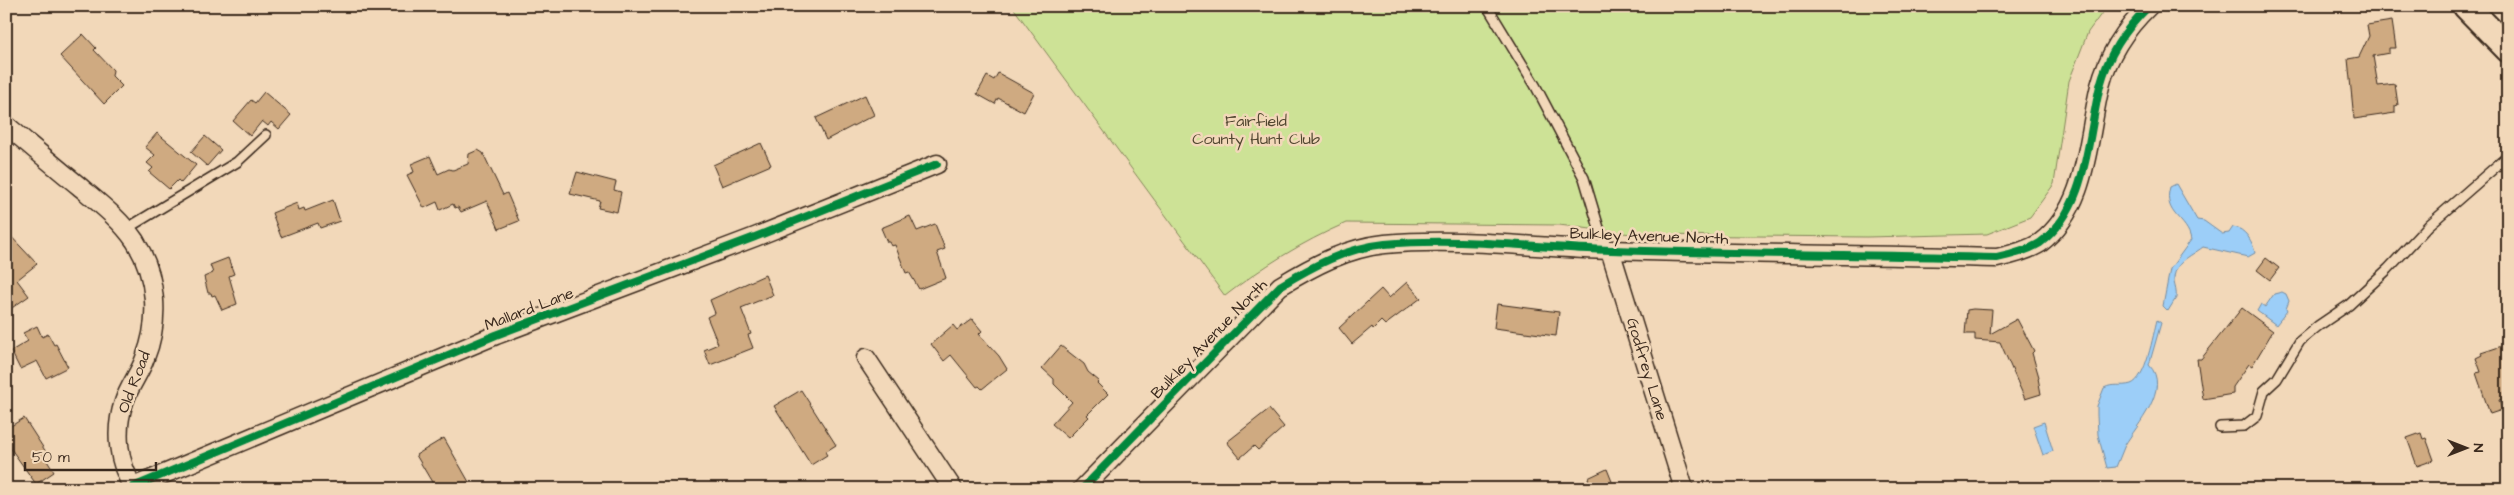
<svg xmlns="http://www.w3.org/2000/svg" width="2514" height="495" viewBox="0 0 2514 495" font-family="'Architects Daughter',sans-serif">
<style>
.green{fill:#cde296;stroke:#84865a}
.water{fill:#9ccef8;stroke:#758ca1}
.building{fill:#cfaa81;stroke:#3b2a1e}
.lines{fill:none;stroke-linecap:round;stroke-linejoin:round}
.service-casing{stroke:#3b2a1e;stroke-width:12}
.minor-casing{stroke:#3b2a1e;stroke-width:21}
.secondary-casing{stroke:#3b2a1e;stroke-width:29}
.service{stroke:#f2d8b9;stroke-width:9}
.minor{stroke:#f2d8b9;stroke-width:18}
.secondary{stroke:#f2d8b9;stroke-width:25}
.cycleway-casing{stroke:#f2d8b9;stroke-width:11}
.cycleway{stroke:#00873e;stroke-width:8}
.labels{text-anchor:middle;dominant-baseline:central;stroke-width:5;stroke-linejoin:round;paint-order:stroke}
.park-label{font-size:16px;fill:#514630;stroke:#f2d8b9}
.street-label{font-size:16px;fill:#3b2a1e;stroke:#f2d8b9}
</style>
<rect width="100%" height="100%" fill="#f2d8b9"/>
<filter id="ink" filterUnits="userSpaceOnUse"><feTurbulence type="fractalNoise" baseFrequency=".02" numOctaves="2"/><feDisplacementMap in="SourceGraphic" scale="10" xChannelSelector="R" yChannelSelector="G"/><feConvolveMatrix kernelMatrix="1 2 1 2 8 2 1 2 1" color-interpolation-filters="sRGB"/></filter>
<g filter="url(#ink)">
<!-- green -->
<path class="green" d="M1012,6H2107L2088,32L2069,81L2054,184L2030,217L1987,234L1867,237L1639,235L1559,225L1346,223C1302,242 1262,267 1225,296Z"/>
<!-- water -->
<path class="water" d="M2176,184L2197,220L2204,221L2222,234L2229,233L2233,227C2245,228 2253,242 2255,253L2248,257L2203,247C2190,257 2173,262 2174,282C2175,287 2177,292 2176,298L2168,311L2163,306L2170,269L2191,240C2188,218 2162,215 2170,187Z
M2282,292L2286,294L2289,301L2286,309L2287,311L2276,325L2257,311L2261,304L2265,307L2274,294Z
M2157,320L2161,323L2149,365C2172,388 2136,426 2125,445C2122,452 2119,460 2116,467L2107,468L2098,435L2097,415V406L2104,388C2113,383 2121,387 2131,384C2146,379 2153,335 2157,320Z
M2044,422L2053,451L2043,455L2033,426Z"/>
<!-- building -->
<path class="building" d="M2392,21L2396,48H2389V53L2373,56L2378,86L2395,84L2398,105L2395,106V113L2354,119L2348,59L2359,57L2369,36L2367,25Z
M83,34L96,48L94,50L113,70L112,76L122,86L104,104L60,56Z
M998,73L1034,93L1024,112L998,98L995,104L977,94L987,76L994,80Z
M264,92L291,115L279,129L271,122L268,126L262,121L250,136L233,121L251,100L255,103Z
M865,95L874,115L826,140L816,118Z
M157,133L196,165L181,183L178,180L169,189L149,172L153,168L147,163L155,155L145,147Z
M205,136L221,150L207,166L191,152Z
M761,143L771,165L722,186L713,165Z
M478,150L483,153L503,195L507,193L519,221L499,229L487,201L461,212L458,207L455,208L453,204L440,210L437,202L424,208L407,175L414,172L411,164L430,156L438,174L449,169L453,170L468,164L469,154Z
M577,172L616,182L614,190L621,192L617,212L598,208L600,201L570,194Z
M333,200L340,221L320,228L318,223L281,237L272,213L297,203L299,210L304,208L305,211Z
M910,216L917,231L935,224L945,249L937,252L946,278L919,289L909,272L906,273L895,245L891,246L889,242H887L881,228Z
M6,231L37,264L17,280L29,296L6,312Z
M228,258L234,274L229,276L237,304L222,310L215,295L212,296L211,293H208L204,277L213,273L210,265Z
M2266,258L2279,268L2270,280L2257,270Z
M765,275L773,295L741,308L751,334L748,335L753,348L710,365L704,350L718,344L707,317L715,313L710,300Z
M1407,282L1421,298L1385,325L1381,321L1373,329L1372,327L1352,344L1339,328L1381,289L1389,298Z
M1497,304L1559,312L1556,336L1494,328Z
M2242,308L2273,331L2252,366L2249,364L2233,387V394L2203,399L2197,359H2201Z
M1973,309L1992,310L1990,334L2017,319L2034,351L2032,353L2039,377L2038,378L2041,394L2025,399L2000,342L1975,340V334H1965L1967,310Z
M972,319L982,331L979,334L999,356L1007,369L982,389L979,386L977,387L951,355L944,361L931,344L953,325L957,330Z
M37,326L42,337L48,334L54,345L56,344L68,367L46,378L37,361L20,369L11,351L28,341L23,333Z
M2508,344V397L2499,400L2502,410L2490,414L2476,373L2481,372L2476,358L2482,355L2481,353Z
M1061,346L1084,364L1088,372L1099,381L1097,383L1108,394L1087,415L1089,417L1068,438L1052,424L1072,402L1054,384V379L1042,368Z
M801,390L836,445L825,452L827,455L811,465L774,406Z
M1269,409L1284,427L1258,450L1254,446L1240,458L1227,442Z
M24,418L46,452V455L44,456L54,472L36,484L6,442V429Z
M2421,433L2423,439L2426,438L2434,460L2417,466L2407,438Z
M444,438L469,482L457,489H436L416,455Z
M1607,469L1615,489H1592L1588,478Z"/>
<g class="lines">
<!-- service casing -->
<g class="service-casing">
<path id="service" d="M1487,6L1535,85L1584,178L1602,238L1610,250
M126,229L237,162L266,135
M2220,427L2244,426L2257,416L2264,391L2277,379L2300,341L2318,326L2349,305L2388,269L2429,225L2508,156"/>
</g>
<!-- minor casing -->
<g class="minor-casing">
<path id="minor" d="M6,125C30,145 54,166 79,186C99,203 120,219 135,241C157,276 160,320 145,358C140,373 129,386 124,402C114,431 118,463 134,489
M1610,250L1684,489
M866,358L953,489
M133,487L496,335L755,237L937,164
M1082,489L1280,286C1313,266 1346,248 1385,244C1460,237 1536,248 1611,250C1740,254 1868,255 1997,258C2011,255 2027,251 2040,243C2088,207 2087,139 2100,86C2108,55 2126,28 2149,6"/>
</g>
<!-- secondary casing -->
<g class="secondary-casing">
<path id="secondary" d="M2466,6L2508,49"/>
</g>
<!-- service -->
<use href="#service" class="service"/>
<!-- minor -->
<use href="#minor" class="minor"/>
<!-- secondary -->
<use href="#secondary" class="secondary"/>
<!-- cycleway casing -->
<g class="cycleway-casing">
<path id="cycleway" d="M133,487L496,335L755,237L937,164
M1082,489L1280,286C1313,266 1346,248 1385,244C1460,237 1536,248 1611,250C1740,254 1868,255 1997,258C2011,255 2027,251 2040,243C2088,207 2087,139 2100,86C2108,55 2126,28 2149,6"/>
</g>
<!-- cycleway -->
<use href="#cycleway" class="cycleway"/>
</g>
</g>
<g class="labels">
<!-- park labels -->
<g class="park-label">
<text x="1256" y="121">Fairfield<tspan x="1256" dy="18">County Hunt Club</tspan></text>
</g>
<!-- street labels -->
<g class="street-label">
<text transform="translate(1649 236) rotate(2)">Bulkley Avenue North</text>
<text transform="translate(529 309) rotate(-21)">Mallard Lane</text>
<text transform="translate(1209 339) rotate(-46)">Bulkley Avenue North</text>
<text transform="translate(1647 369) rotate(73)">Godfrey Lane</text>
<text transform="translate(134 382) rotate(-69)">Old Road</text>
</g>
</g>
<!-- margin -->
<rect width="2514" height="495" fill="none" stroke="#f2d8b9" stroke-width="25"/>
<rect x="12" y="12" width="2489" height="470" fill="none" stroke="#3b2a1e" stroke-width="2" filter="url(#ink)"/>
<!-- north arrow -->
<g transform="translate(2466 448) rotate(90)" stroke="#f2d8b9" stroke-width="4" paint-order="stroke">
<path d="M0-4L9 19L0 12L-9 19Z" fill="#3b2a1e"/>
<text y="-8" font-size="14" font-weight="bold" text-anchor="middle" fill="#3b2a1e">N</text>
</g>
<!-- scale -->
<path d="M25 462v8h131v-8" fill="none" stroke="#3b2a1e" stroke-width="2.5"/>
<text x="32" y="462" font-size="15" fill="#3b2a1e" stroke="#f2d8b9" stroke-width="4" paint-order="stroke">50 m</text>
</svg>
